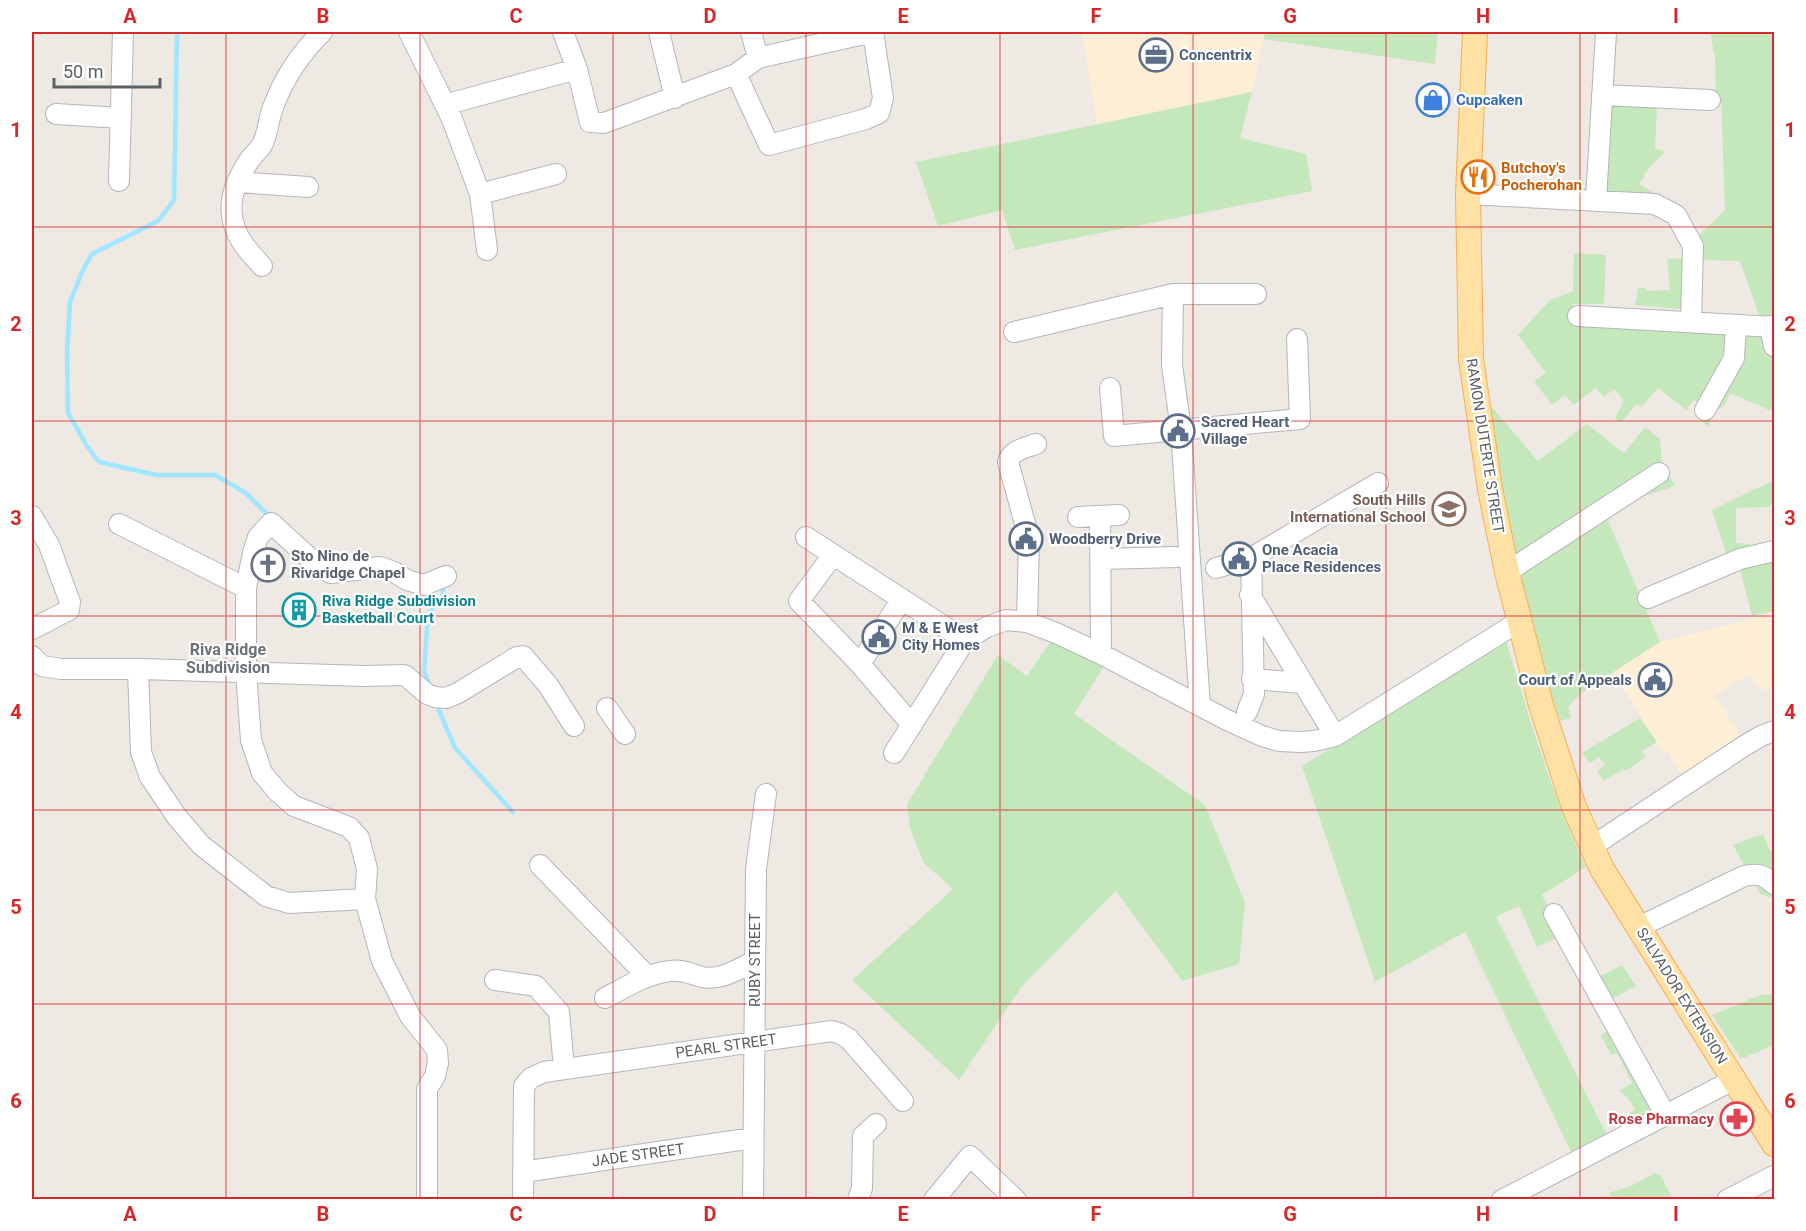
<svg xmlns="http://www.w3.org/2000/svg" width="1806" height="1231" viewBox="0 0 1806 1231" font-family="Roboto,sans-serif">
<style>
.commercial{fill:#ffeed6}
.green{fill:#c4e8bc}
.lines{fill:none;stroke-linecap:round;stroke-linejoin:round}
.stream{stroke:#a1e6ff;stroke-width:4.5}
.minor-casing{stroke:#b3b6ba;stroke-width:22}
.major-casing{stroke:#faac4f;stroke-width:26}
.minor{stroke:#fff;stroke-width:20}
.major{stroke:#ffe1a6;stroke-width:24}
.grid{fill:none;stroke:#d62828;stroke-width:1.5;stroke-opacity:0.55}
.labels{text-anchor:middle;dominant-baseline:central;stroke-width:4.5;stroke-linejoin:round;paint-order:stroke}
.service-label{font-size:15px;font-weight:bold;fill:#4e5e75;stroke:#fff;text-anchor:start}
.shop-label{font-size:15px;font-weight:bold;fill:#366cbe;stroke:#fff;text-anchor:start}
.food-label{font-size:15px;font-weight:bold;fill:#c56008;stroke:#fff;text-anchor:start}
.street-label{font-size:15px;fill:#5a6064;stroke:#fff}
.education-label{font-size:15px;font-weight:bold;fill:#785e54;stroke:#fff;text-anchor:end}
.worship-label{font-size:15px;font-weight:bold;fill:#5b616d;stroke:#fff;text-anchor:start}
.culture-label{font-size:15px;font-weight:bold;fill:#0d838f;stroke:#fff;text-anchor:start}
.health-label{font-size:15px;font-weight:bold;fill:#be3a42;stroke:#fff;text-anchor:end}
.neighbourhood-label{font-size:16px;font-weight:bold;fill:#6b7276;stroke:#fff}
.neatline{fill:none;stroke:#d62828;stroke-width:2}
.grid-label{font-size:20px;text-anchor:middle;font-weight:bold;fill:#d62828}
</style>
<rect width="100%" height="100%" fill="#eee9e2"/>
<!-- commercial -->
<path class="commercial" d="M1082,32H1265L1252,92L1097,124Z
M1774,613V687L1761,690L1750,674L1715,696L1741,737L1685,777L1668,752L1664,754L1613,672L1660,642Z"/>
<!-- green -->
<path class="green" d="M1265,32H1438L1435,64L1264,39Z
M1710,32H1774V319L1760,318L1740,261L1702,260L1697,237L1725,210L1721,96L1716,94L1715,57Z
M1252,92L1240,138L1306,154L1312,191L1015,250L1002,210L938,226L916,162Z
M1606,102L1657,106L1655,149L1663,150L1664,153L1649,168L1639,184L1654,193L1656,198L1603,195Z
M1574,253L1606,255L1604,304H1573L1572,322L1769,333L1774,371V412L1730,393L1725,405L1714,413L1708,426L1697,417L1701,406L1694,400L1686,410L1658,388L1642,407L1636,404L1621,423L1615,418L1624,401L1614,389L1604,397L1596,388L1574,405L1565,395L1552,405L1534,381L1546,373L1518,335L1550,300L1573,291Z
M1687,258L1682,309L1635,305L1638,288H1646V291L1670,290L1667,259Z
M1484,398L1538,461L1587,424L1624,453L1645,427L1660,439L1662,464L1675,486L1641,497L1606,516L1660,642L1581,693L1568,707L1571,718L1560,721L1532,632L1487,435Z
M1774,480V500L1769,507L1736,508V543L1750,544V550L1727,556L1712,510Z
M1774,556V611L1752,616L1739,565Z
M1504,634C1528,713 1550,792 1586,867L1542,895L1562,936L1537,947L1519,906L1496,917L1609,1139L1573,1156L1465,932L1375,982L1302,766L1331,748L1338,737Z
M1051,641L1104,666L1074,714L1205,805L1245,903L1239,964L1182,981L1116,891L1022,986L959,1080L852,980L953,889L924,863L910,829L907,804L998,655L1027,676Z
M1640,718L1657,742L1642,751L1646,757L1626,771L1624,769L1604,781L1597,772L1605,765L1599,757L1590,763L1582,753Z
M1763,834L1770,851L1774,850V898L1760,894L1733,845Z
M1622,965L1636,986L1610,1000L1596,978Z
M1774,994V1045L1741,1059L1712,1015L1760,995Z
M1612,1028L1660,1113L1636,1124L1630,1113L1635,1110L1627,1097L1619,1091L1632,1083L1617,1053L1611,1055L1601,1035Z
M1655,1173L1661,1176L1673,1199H1613L1609,1193L1631,1186Z"/>
<g class="lines">
<!-- stream -->
<path class="stream" d="M177,32L174,200L158,221L92,254L82,272L70,302L67,352L68,413L87,446L99,462L156,475H215L246,493L270,517
M430,687L424,671L428,615L444,593L439,583
M436,703L455,748L513,812"/>
<!-- minor casing -->
<g class="minor-casing">
<path id="minor" d="M409,32L452,119L480,194L487,250
M563,32L577,69L590,122L604,123L736,74L758,58L873,32
M659,32L675,98
M751,32L758,58
M736,74L769,145L866,119L879,113L883,98L873,32
M1602,95L1710,100
M455,102L577,69
M56,114L121,118
M119,181L123,32
M237,182L308,187
M480,194L556,174
M1468,194L1655,204L1676,215L1693,246L1691,322
M1596,200L1606,32
M262,266C248,251 234,236 232,215C229,195 239,176 250,159C254,154 259,150 262,145C269,132 268,118 274,105C284,78 302,52 322,32
M1173,294L1172,365L1181,430L1200,706
M1578,316L1774,327
M1770,326L1774,346
M1014,332L1173,294H1256
M1110,388L1114,436L1300,419L1297,339
M1705,410L1734,358L1736,325
M32,516L49,545L70,602L69,610L32,629
M1100,516L1101,654
M1078,517L1119,515
M119,524L246,588
M806,537L965,640
M833,555L799,601L860,664L912,725
M1100,559L1177,557
M1216,568L1251,558L1378,483
M1507,572L1659,473
M1250,595L1335,736
M1648,598L1740,559L1774,551
M1027,622L1029,538L1008,462C1011,450 1025,448 1036,444
M32,656L42,666L61,669H141L364,676L403,675L406,676L427,694L435,697L446,698L458,693L517,657L523,656L548,685L574,726
M860,664L902,599
M138,669L141,752L150,777L177,817L201,845L266,896L289,903L365,899
M1252,679L1303,683
M607,708L625,734
M1247,712L1254,694L1251,558
M894,753L965,640L987,627L1006,620L1027,622L1056,633L1101,654L1227,720L1262,736L1279,741L1301,742L1314,741L1335,736L1520,621
M1591,847L1744,746L1761,736L1774,731
M540,865L647,976
M1554,914L1666,1116
M1639,927L1744,876C1758,873 1764,875 1774,884
M495,980L536,986L559,1012L564,1069
M605,998C626,987 646,974 670,971C682,969 691,974 702,977C721,981 738,969 755,961
M523,1172L753,1138
M427,1200V1089L435,1076L438,1063L437,1050L410,1016L382,961L365,899L367,869L359,838L349,827L294,806L278,792L262,773L251,740L246,672V588L253,553L258,537L271,523L316,564L331,573L380,567L394,572L407,580L424,585L446,576
M523,1200L524,1086L531,1078L544,1072L832,1031L841,1034L849,1039L903,1101
M753,1200L756,869L766,794
M858,1200L862,1188L863,1136L876,1124
M934,1200L970,1156L1016,1200
M1502,1200L1735,1079
M1727,1200L1774,1176"/>
</g>
<!-- major casing -->
<g class="major-casing">
<path id="major" d="M1475,32L1468,194L1471,359L1490,489L1507,572L1541,705L1574,807L1602,869L1774,1144"/>
</g>
<!-- minor -->
<use href="#minor" class="minor"/>
<!-- major -->
<use href="#major" class="major"/>
</g>
<!-- grid -->
<path class="grid" d="M226,32V1200M420,32V1200M613,32V1200M806,32V1200M1000,32V1200M1193,32V1200M1386,32V1200M1580,32V1200M32,227H1774M32,421H1774M32,616H1774M32,810H1774M32,1004H1774"/>
<!-- icons -->
<defs>
<g id="office-ring" transform="scale(1.725)"><circle r="9.5" fill="#fff" stroke="#5c6f8a" stroke-width="1.5"/><path d="M-6-3h4V-5.5h4V-3h4V5H-6ZM-1-4.5V-3h2v-1.5ZM-6 0V1H6V0Z" fill="#5c6f8a"/></g>
<g id="shop-ring" transform="scale(1.725)"><circle r="9.5" fill="#fff" stroke="#3f7fe0" stroke-width="1.5"/><path d="M-5-2.5h2.3a2.7 3.5 0 0 1 5.4 0H5L5.5 6h-11ZM-1.5-2.5h3a1.5 2.3 0 0 0-3 0Z" fill="#3f7fe0"/></g>
<g id="restaurant-ring" transform="scale(1.725)"><circle r="9.5" fill="#fff" stroke="#e8710a" stroke-width="1.5"/><path d="M-5-6h1v4h1v-4h1v4h1v-4h1v5L-1.5 .5V6h-2V.5L-5-1ZM5-6V6H3V1.5H1.5Q1.5-4 5-6Z" fill="#e8710a"/></g>
<g id="civic-ring" transform="scale(1.725)"><circle r="9.5" fill="#fff" stroke="#5c6f8a" stroke-width="1.5"/><path d="M-.6-6.5H3V-4.5H.6V-3L4-1V1h2V6H-6V1h2V-1L-.6-3ZM-1.2 2.5V6h2.4V2.5Z" fill="#5c6f8a"/></g>
<g id="school-ring" transform="scale(1.725)"><circle r="9.5" fill="#fff" stroke="#8d6e63" stroke-width="1.5"/><path d="M0-5L7-2L0 1L-7-2ZM-4 1L0 2.5L4 1V4Q0 6-4 4Z" fill="#8d6e63"/></g>
<g id="church-ring" transform="scale(1.725)"><circle r="9.5" fill="#fff" stroke="#6b7280" stroke-width="1.5"/><path d="M-1.2-6h2.4v3.5h3.3v2.4h-3.3V6h-2.4V-.1h-3.3v-2.4h3.3Z" fill="#6b7280"/></g>
<g id="building-ring" transform="scale(1.725)"><circle r="9.5" fill="#fff" stroke="#0f9aa8" stroke-width="1.5"/><path d="M-4-6H4V6H1V3H-1V6H-4ZM-2.5-4.3h1.7v1.8h-1.7ZM.8-4.3h1.7v1.8H.8ZM-2.5-1h1.7V.8h-1.7ZM.8-1h1.7V.8H.8Z" fill="#0f9aa8"/></g>
<g id="pharmacy-ring" transform="scale(1.725)"><circle r="9.5" fill="#fff" stroke="#e0444e" stroke-width="1.5"/><path d="M-2-6h4v4h4v4h-4v4h-4v-4h-4v-4h4Z" fill="#e0444e"/></g>
</defs>
<g fill-rule="evenodd">
<use href="#office-ring" x="1156" y="55"/>
<use href="#shop-ring" x="1433" y="100"/>
<use href="#restaurant-ring" x="1478" y="177"/>
<use href="#civic-ring" x="1178" y="431"/>
<use href="#school-ring" x="1449" y="509"/>
<use href="#civic-ring" x="1026" y="539"/>
<use href="#civic-ring" x="1239" y="559"/>
<use href="#church-ring" x="268" y="565"/>
<use href="#building-ring" x="299" y="610"/>
<use href="#civic-ring" x="879" y="637"/>
<use href="#civic-ring" x="1655" y="680"/>
<use href="#pharmacy-ring" x="1737" y="1119"/>
</g>
<g class="labels">
<!-- service labels -->
<g class="service-label">
<text x="1179" y="55">Concentrix</text>
<text x="1201" y="422">Sacred Heart<tspan x="1201" dy="17">Village</tspan></text>
<text x="1049" y="539">Woodberry Drive</text>
<text x="1262" y="550">One Acacia<tspan x="1262" dy="17">Place Residences</tspan></text>
<text x="902" y="628">M &amp; E West<tspan x="902" dy="17">City Homes</tspan></text>
<text x="1632" y="680" text-anchor="end">Court of Appeals</text>
</g>
<!-- shop labels -->
<g class="shop-label">
<text x="1456" y="100">Cupcaken</text>
</g>
<!-- food labels -->
<g class="food-label">
<text x="1501" y="168">Butchoy's<tspan x="1501" dy="17">Pocherohan</tspan></text>
</g>
<!-- street labels -->
<g class="street-label">
<text transform="translate(1485 446) rotate(81)">RAMON DUTERTE STREET</text>
<text transform="translate(755 960) rotate(-90)">RUBY STREET</text>
<text transform="translate(1682 996) rotate(58)">SALVADOR EXTENSION</text>
<text transform="translate(726 1046) rotate(-8)">PEARL STREET</text>
<text transform="translate(638 1155) rotate(-8)">JADE STREET</text>
</g>
<!-- education labels -->
<g class="education-label">
<text x="1426" y="500">South Hills<tspan x="1426" dy="17">International School</tspan></text>
</g>
<!-- worship labels -->
<g class="worship-label">
<text x="291" y="556">Sto Nino de<tspan x="291" dy="17">Rivaridge Chapel</tspan></text>
</g>
<!-- culture labels -->
<g class="culture-label">
<text x="322" y="601">Riva Ridge Subdivision<tspan x="322" dy="17">Basketball Court</tspan></text>
</g>
<!-- health labels -->
<g class="health-label">
<text x="1714" y="1119">Rose Pharmacy</text>
</g>
<!-- neighbourhood labels -->
<g class="neighbourhood-label">
<text x="228" y="649">Riva Ridge<tspan x="228" dy="18">Subdivision</tspan></text>
</g>
</g>
<!-- border -->
<rect width="1806" height="1231" fill="none" stroke="#ffffff" stroke-width="66"/>
<!-- scale -->
<path d="M54 78v9h106v-9" fill="none" stroke="#5a6064" stroke-width="3"/>
<text x="63" y="78" font-size="18" fill="#5a6064" stroke="#ffffff" stroke-width="4.5" paint-order="stroke">50 m</text>
<rect x="33" y="33" width="1740" height="1165" class="neatline"/>
<g class="grid-label">
<text x="130" y="23">A</text>
<text x="323" y="23">B</text>
<text x="516" y="23">C</text>
<text x="710" y="23">D</text>
<text x="903" y="23">E</text>
<text x="1096" y="23">F</text>
<text x="1290" y="23">G</text>
<text x="1483" y="23">H</text>
<text x="1676" y="23">I</text>
<text x="16" y="137">1</text>
<text x="1790" y="137">1</text>
<text x="16" y="331">2</text>
<text x="1790" y="331">2</text>
<text x="16" y="525">3</text>
<text x="1790" y="525">3</text>
<text x="16" y="719">4</text>
<text x="1790" y="719">4</text>
<text x="16" y="914">5</text>
<text x="1790" y="914">5</text>
<text x="16" y="1108">6</text>
<text x="1790" y="1108">6</text>
<text x="130" y="1221">A</text>
<text x="323" y="1221">B</text>
<text x="516" y="1221">C</text>
<text x="710" y="1221">D</text>
<text x="903" y="1221">E</text>
<text x="1096" y="1221">F</text>
<text x="1290" y="1221">G</text>
<text x="1483" y="1221">H</text>
<text x="1676" y="1221">I</text>
</g>
</svg>
